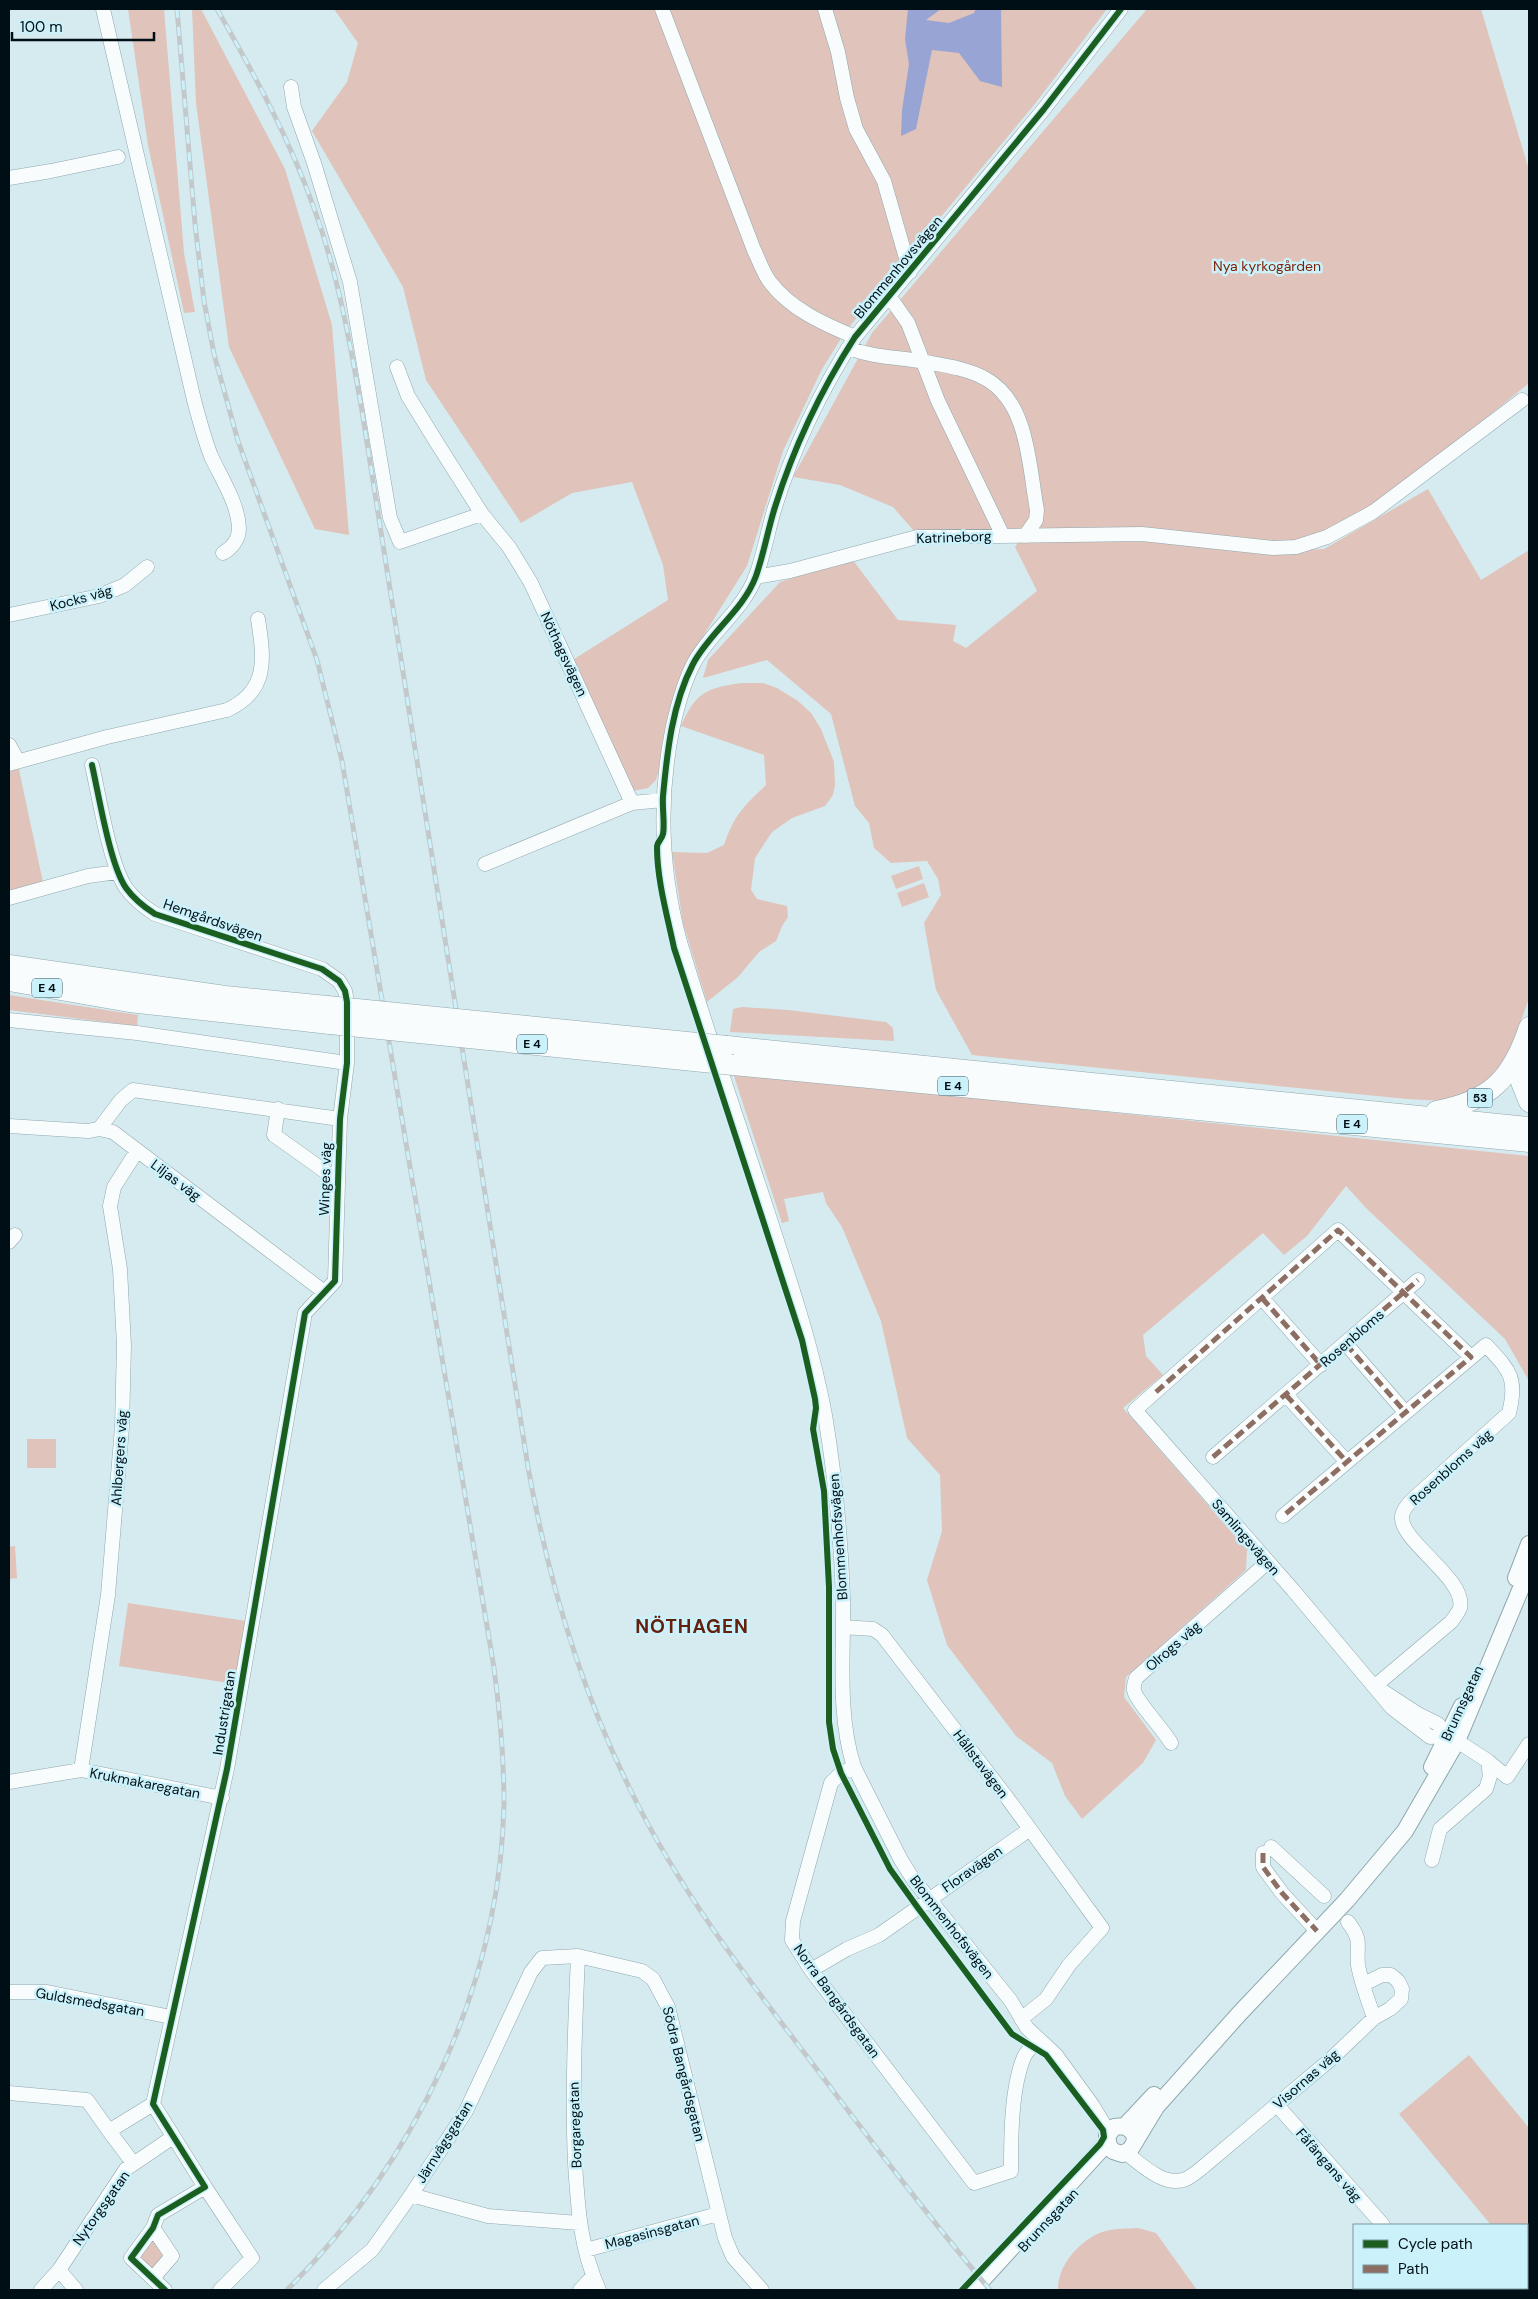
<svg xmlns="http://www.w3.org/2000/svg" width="1538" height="2299" viewBox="0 0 1538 2299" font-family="'DM Sans',sans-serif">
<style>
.green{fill:#e0c3ba}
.water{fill:#98a5d4}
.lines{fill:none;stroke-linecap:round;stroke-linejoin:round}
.minor-casing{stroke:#8ea8ae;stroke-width:15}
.major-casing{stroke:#8ea8ae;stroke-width:18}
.highway-casing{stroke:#8ea8ae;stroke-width:21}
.minor{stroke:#f9fcfd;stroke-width:14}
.major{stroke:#f9fcfd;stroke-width:16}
.highway{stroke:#f9fcfd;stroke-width:20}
.rail-casing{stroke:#c3c9cb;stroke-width:5}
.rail{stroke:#cbf1fb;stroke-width:3;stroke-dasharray:9;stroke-linecap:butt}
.highway-bridge-casing{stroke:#8ea8ae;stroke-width:21;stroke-linecap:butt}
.highway-bridge{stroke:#f9fcfd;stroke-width:20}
.quiet{stroke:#8d6e63;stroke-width:5;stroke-dasharray:10 5;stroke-linecap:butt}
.cycleway-casing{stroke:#cbf1fb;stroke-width:9}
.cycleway{stroke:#1b5e20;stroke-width:6}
.labels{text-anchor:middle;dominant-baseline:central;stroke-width:5;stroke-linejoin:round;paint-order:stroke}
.shield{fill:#cbf1fb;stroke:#3d535a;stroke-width:1}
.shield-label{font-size:12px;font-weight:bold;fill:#000f15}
.park-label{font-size:14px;fill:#7c2306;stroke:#cbf1fb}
.street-label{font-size:14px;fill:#000f15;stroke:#cbf1fb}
.district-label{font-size:19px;font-weight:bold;letter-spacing:1px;fill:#62200d;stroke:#cbf1fb}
</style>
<rect width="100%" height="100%" fill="#d6ebf0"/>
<!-- green -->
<path class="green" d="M128,9H164L184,253L195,312L184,313L148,145Z
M192,9H201L285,169L332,325L349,535L315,529L229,347L196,103Z
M334,9H1107L1034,105L845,332L821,371L783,451L747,566L695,649L656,780L648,788L633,791L571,661L668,600L663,565L632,482L572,493L521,523L426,380L403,287L312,131L347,82L358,43Z
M1147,9H1481L1529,170V383L1421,471L1374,506L1305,540L1246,552L1324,549L1428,489L1481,580L1529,550V998L1508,1059L1484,1088L1444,1101L1407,1099L972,1055L936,990L924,923L941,895L938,879L927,861L891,863L874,848L869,823L855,806L831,714L767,660L703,678L708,660L780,582L852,559L898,620L956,625L953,641L966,648L1037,591L1015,547L1020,540L1109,542V530L983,529L914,531L893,507L840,485L793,477L872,333Z
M741,683H763L777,688L798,701L811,713L821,729L834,762L835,785L833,795L825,806L792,818L772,832L755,858L751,890L757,899L787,906L788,917L782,926L776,941L759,952L738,977L707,1002L683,923L672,852L707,853L724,845C734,815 744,806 766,785L764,755L681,726C695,693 706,688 741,683Z
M18,765L44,887L9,896V767Z
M919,866L923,879L896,889L891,876Z
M924,883L929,897L902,907L897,893Z
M9,995L138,1015L137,1026L9,1010Z
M742,1007L788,1010L886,1022L893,1028L894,1041L730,1032L733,1009Z
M733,1073L1529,1156V1381L1505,1339L1367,1209L1346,1186L1307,1236L1284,1255L1263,1233L1143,1335L1146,1356L1163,1375L1123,1408L1247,1550L1246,1570L1126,1677L1124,1697L1156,1740L1143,1763L1082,1819L1065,1796L1052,1763L1016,1736L947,1645L927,1580L942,1531L940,1475L907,1438L881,1321L842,1227L826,1203L823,1192L784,1199L789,1221L782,1223Z
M27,1439H56V1468H27Z
M15,1546L17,1578L9,1579V1547Z
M128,1603L246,1621L235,1684L119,1666Z
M1469,2055L1529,2128V2237L1527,2239V2225H1491L1399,2114Z
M1138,2228L1156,2233L1197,2290H1058C1057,2265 1082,2237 1106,2231C1116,2228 1128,2229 1138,2228Z
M152,2235L169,2256L153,2273L138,2255Z
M1529,2256V2290H1486L1489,2288H1527V2258Z"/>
<!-- water -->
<path class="water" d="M908,9H941L926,20L949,23L974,13L976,9H1001L1002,87L980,81L959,53L932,50L916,129L901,136L902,110L909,64L905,39Z"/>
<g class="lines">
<!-- minor casing -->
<g class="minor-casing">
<path id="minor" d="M103,9L194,400C199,419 204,438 211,456C221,478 238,503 239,528C239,539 232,548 223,553
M662,9L754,250C759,260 763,273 770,282C790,309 824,324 855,337
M825,9L838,52L847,98L856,129L884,181L910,272
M291,87L294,107L314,163L350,282L390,518L400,542L482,514
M9,178L51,171L118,157
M889,296L908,323L938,401L1003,536
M848,348C873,357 894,357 920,361C941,365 967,368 986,379C1029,403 1029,468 1037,510L1036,520L1025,536
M397,367L408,396L437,443L482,514L509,547L531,583L632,803L663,800
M755,577L790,571L917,537L1142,534L1273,548L1296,547L1327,537L1373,512L1522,400
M9,615L99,596L125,585L147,567
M9,745L18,761
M9,764L107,737L227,710C269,691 264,658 258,619
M92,765C99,796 110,865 126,888C134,899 144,907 155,914L322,969L339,981L345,991L347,1002V1063L340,1119L335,1281L305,1313L227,1769L153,2104L205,2187L158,2215L153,2228L131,2258L165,2290
M485,864L632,803
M9,898L88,876L117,872
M9,1020L137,1033L347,1063
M278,1109L274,1135L337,1180
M9,1126L88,1131L99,1129L113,1132L323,1291
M99,1129L121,1100L133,1090L340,1119
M9,1242L15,1235
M1262,1298L1321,1365
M1346,1344L1405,1412
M1286,1395L1347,1462
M1213,1457L1418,1280
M1283,1516L1486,1345C1509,1370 1518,1377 1509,1413L1412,1500C1408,1504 1403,1509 1402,1516C1399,1541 1467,1579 1460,1608C1458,1613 1454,1618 1451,1622L1375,1686
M843,1627L873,1629L882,1635L1008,1799L1102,1928L1069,1965L1046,1999L1021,2019
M1375,1686L1418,1714L1438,1724L1446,1736L1430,1737L1392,1708L1293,1590L1135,1410L1338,1230L1471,1357
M1171,1743C1164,1730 1135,1700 1134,1690C1133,1686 1135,1682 1136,1678L1268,1562
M1488,1761L1507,1777L1529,1744
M854,1767L841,1773L831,1783L793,1921L792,1940L811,1970L974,2183L1011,2171C1011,2138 1011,2088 1024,2057C1027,2050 1034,2045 1040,2041
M81,1770L108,1595L122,1427L124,1345L120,1269L110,1206L114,1187L137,1151
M9,1782L81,1770L222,1798
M1271,1847L1324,1896
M1263,1853V1867L1282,1893L1317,1931
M1432,1860L1440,1829L1486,1789L1490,1776L1488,1761L1457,1741
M1348,1922C1363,1942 1356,1944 1358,1965C1361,1983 1369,2002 1374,2018
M578,1956C575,2025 572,2094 575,2163C578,2209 580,2247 599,2290
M811,1970L847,1949L879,1935L1030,1829
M9,1992H47L171,2017
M9,2093L87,2100L109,2131L153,2104
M1276,2104L1383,2225
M109,2131L133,2163
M1109,2133L1093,2106L1056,2055L1027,2028L1011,2001L913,1879L901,1860L854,1767C837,1714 844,1654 843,1598C841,1537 835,1476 825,1415C812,1345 789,1278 767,1210C738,1121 707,1032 680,942C661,871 658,798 673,726C678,704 684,681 695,661C712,631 743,610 756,576C764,554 768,530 775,507C794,446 821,390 855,337L1044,109L1121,9
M1126,2153C1142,2165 1165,2188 1186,2179C1192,2176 1198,2171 1203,2167L1331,2059L1374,2018L1390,2009L1401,1999L1402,1989L1398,1981L1391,1975H1382L1364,1984
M205,2187L252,2258L220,2290
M411,2195L488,2216L579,2223
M1527,2243L1529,2241
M586,2250L718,2214
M59,2270L76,2290
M153,2278L172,2256L153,2228
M1434,2288L1436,2290
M41,2290L59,2270L126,2169L173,2137
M324,2290L372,2250L411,2195L466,2111L531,1972L542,1958L578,1956L642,1971L653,1979L668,2007L725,2238L733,2257L762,2290
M580,2290L593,2276
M1473,2290L1476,2288"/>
</g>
<!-- major casing -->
<g class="major-casing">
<path id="major" d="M1516,1578L1529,1544
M1432,1767L1462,1706
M1125,2126L1154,2095
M1135,2142L1134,2133L1125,2126L1114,2127L1107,2136L1109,2146L1113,2151L1122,2154L1130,2150L1156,2107L1239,2014L1347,1900L1405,1831L1457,1741L1529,1569
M973,2290L1107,2143"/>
</g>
<!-- highway casing -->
<g class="highway-casing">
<path id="highway" d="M9,965L225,996L327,1006
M9,981L129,1002L330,1024
M727,1046L1529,1127
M1522,1053L1521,1082L1529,1102
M733,1065L1529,1142
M1436,1111C1490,1101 1512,1079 1529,1027"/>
</g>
<!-- minor -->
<use href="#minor" class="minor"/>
<!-- major -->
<use href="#major" class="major"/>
<!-- highway -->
<use href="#highway" class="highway"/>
<!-- rail casing -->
<g class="rail-casing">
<path id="rail" d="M177,9L195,224L204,301L214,354L238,441L317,660L342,761L494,1668C500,1713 504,1758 504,1804C500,1987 415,2162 287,2290
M217,9C254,74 290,139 315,211C338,275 350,343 362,411L528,1467C548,1579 580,1688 631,1791C678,1888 744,1974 809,2059C868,2137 927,2215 990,2290"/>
</g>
<!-- rail -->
<use href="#rail" class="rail"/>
<!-- highway-bridge casing -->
<g class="highway-bridge-casing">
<path id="highway-bridge" d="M327,1006L727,1046
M330,1024L733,1065"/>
</g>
<!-- highway-bridge -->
<use href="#highway-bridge" class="highway-bridge"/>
<!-- quiet -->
<path class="quiet" d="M1262,1298L1321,1365
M1346,1344L1405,1412
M1156,1392L1338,1230L1471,1357L1283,1516
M1286,1395L1347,1462
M1213,1457L1418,1280
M1263,1853V1867L1282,1893L1317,1931"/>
<!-- cycleway casing -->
<g class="cycleway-casing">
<path id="cycleway" d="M92,765C99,796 110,865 126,888C134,899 144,907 155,914L322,969L339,981L345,991L347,1002V1063L340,1119L335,1281L305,1313L227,1769L153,2104L205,2187L158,2215L153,2228L131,2258L165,2290
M962,2290L1100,2144L1104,2137L1103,2130L1046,2055L1012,2034L918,1908L890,1869L841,1773L833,1749L829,1722V1587L824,1491L813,1429L816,1408L815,1399L802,1340L674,948C667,915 657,880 657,847C657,842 662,839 663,834C665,825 662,807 663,796C667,753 672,704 693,664C710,632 743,611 756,576C764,553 768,529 775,507C794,446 821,390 855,337L1044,109L1121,9"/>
</g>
<!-- cycleway -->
<use href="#cycleway" class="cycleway"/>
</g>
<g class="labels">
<!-- shield labels -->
<g class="shield">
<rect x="32" y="978.5" width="30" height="19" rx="4"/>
<rect x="517" y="1034.5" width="30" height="19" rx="4"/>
<rect x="938" y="1076.5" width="30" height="19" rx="4"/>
<rect x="1467.5" y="1088.5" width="25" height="19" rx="4"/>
<rect x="1337" y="1114.5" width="30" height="19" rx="4"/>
</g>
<g class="shield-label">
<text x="47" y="988">E 4</text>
<text x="532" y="1044">E 4</text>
<text x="953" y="1086">E 4</text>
<text x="1480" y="1098">53</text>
<text x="1352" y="1124">E 4</text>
</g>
<!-- park labels -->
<g class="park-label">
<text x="1267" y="266">Nya kyrkogården</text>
</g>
<!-- street labels -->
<g class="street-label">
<text transform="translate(898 267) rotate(-50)">Blommenhovsvägen</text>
<text transform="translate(954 537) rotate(-2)">Katrineborg</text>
<text transform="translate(81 598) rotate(-15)">Kocks väg</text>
<text transform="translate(564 654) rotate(65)">Nöthagsvägen</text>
<text transform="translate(213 920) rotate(19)">Hemgårdsvägen</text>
<text transform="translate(325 1179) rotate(-88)">Winges väg</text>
<text transform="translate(176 1180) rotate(37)">Liljas väg</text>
<text transform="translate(1352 1338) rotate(-41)">Rosenbloms</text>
<text transform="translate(119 1458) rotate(-86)">Ahlbergers väg</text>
<text transform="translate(1451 1467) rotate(-42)">Rosenbloms väg</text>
<text transform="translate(838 1537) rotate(-94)">Blommenhofsvägen</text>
<text transform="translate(1246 1537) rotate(49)">Samlingsvägen</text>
<text transform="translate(1173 1646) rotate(-41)">Olrogs väg</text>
<text transform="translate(1462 1703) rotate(-65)">Brunnsgatan</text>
<text transform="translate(224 1713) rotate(-81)">Industrigatan</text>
<text transform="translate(981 1764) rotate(53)">Hållstavägen</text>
<text transform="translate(145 1783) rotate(11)">Krukmakaregatan</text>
<text transform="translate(972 1869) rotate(-35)">Floravägen</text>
<text transform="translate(952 1927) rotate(52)">Blommenhofsvägen</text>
<text transform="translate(837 2001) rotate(54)">Norra Bangårdsgatan</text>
<text transform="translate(90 2002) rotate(10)">Guldsmedsgatan</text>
<text transform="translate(684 2074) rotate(76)">Södra Bangårdsgatan</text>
<text transform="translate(1306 2079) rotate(-41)">Visornas väg</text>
<text transform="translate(575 2125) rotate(-92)">Borgaregatan</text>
<text transform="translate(444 2142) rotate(-58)">Järnvägsgatan</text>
<text transform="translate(1329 2165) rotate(49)">Fåfängans väg</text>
<text transform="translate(101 2208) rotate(-55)">Nytorgsgatan</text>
<text transform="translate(1048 2220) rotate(-47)">Brunnsgatan</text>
<text transform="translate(652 2232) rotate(-15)">Magasinsgatan</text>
</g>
<!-- district labels -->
<g class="district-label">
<text x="692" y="1626">NÖTHAGEN</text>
</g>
</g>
<!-- border -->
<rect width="1538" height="2299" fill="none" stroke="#000f15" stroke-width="20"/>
<!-- legend -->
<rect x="1353" y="2224" width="175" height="65" fill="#cbf1fb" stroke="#7a979f"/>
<rect x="1363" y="2240" width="25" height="8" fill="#1b5e20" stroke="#7a979f"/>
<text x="1398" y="2249" font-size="15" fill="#000f15">Cycle path</text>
<rect x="1363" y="2265" width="25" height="8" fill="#8d6e63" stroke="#7a979f"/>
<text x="1398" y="2274" font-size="15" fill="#000f15">Path</text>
<!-- scale -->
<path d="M12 32v8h142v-8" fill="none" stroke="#000f15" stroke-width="2.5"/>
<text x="20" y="32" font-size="15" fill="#000f15" stroke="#cbf1fb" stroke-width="4" paint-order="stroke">100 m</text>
</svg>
